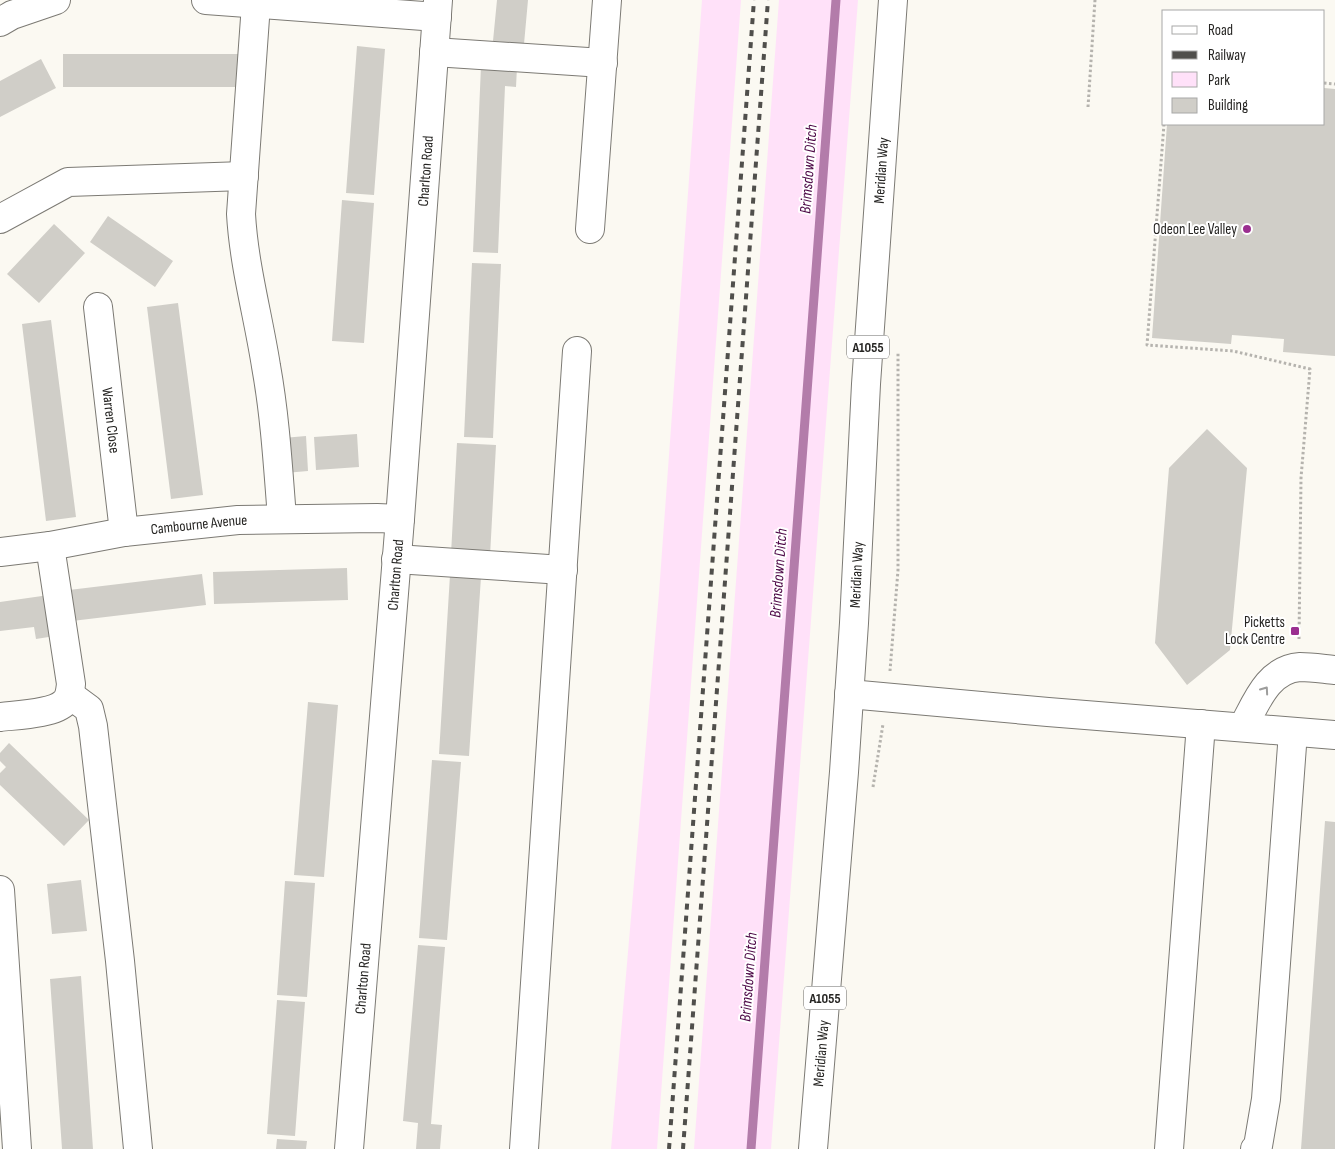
<svg xmlns="http://www.w3.org/2000/svg" width="1335" height="1149" viewBox="0 0 1335 1149" font-family="'Sofia Sans Condensed',sans-serif">
<style>
.green{fill:#ffe1f9}
.lines{fill:none;stroke-linecap:round;stroke-linejoin:round}
.stream{stroke:#b37caa;stroke-width:9}
.building{fill:#d0cec8}
.minor-casing{stroke:#7c7a74;stroke-width:30}
.major-casing{stroke:#7c7a74;stroke-width:30}
.path{stroke:#b5b3ae;stroke-width:3;stroke-dasharray:2.5 2.5;stroke-linecap:butt}
.minor{stroke:#fff;stroke-width:28}
.major{stroke:#fff;stroke-width:28}
.rail{stroke:#504f4c;stroke-width:4;stroke-dasharray:6 6;stroke-linecap:butt}
.oneway{stroke:#9d9d9c}
.poi-dot{fill:#9b2f90;stroke:#fff;stroke-width:2}
.labels{text-anchor:middle;dominant-baseline:central;stroke-width:4;stroke-linejoin:round;paint-order:stroke}
.shield{fill:#fff;stroke:#676665;stroke-width:1}
.shield-label{font-size:14px;font-weight:bold;fill:#262523}
.street-label{font-size:15px;fill:#262523;stroke:#fff}
.poi-label{font-size:15px;fill:#262523;stroke:#fff;text-anchor:end}
.water-label{font-size:16px;font-style:italic;fill:#4d0847;stroke:#fff}
</style>
<rect width="100%" height="100%" fill="#fbf9f2"/>
<!-- green -->
<path class="green" d="M702,0H741L657,1149H611L659,593Z
M779,0H858L771,1149H694Z"/>
<g class="lines">
<!-- stream -->
<path class="stream" d="M751,1149L836,0"/>
</g>
<!-- building -->
<path class="building" d="M497,0H528L524,44L493,41Z
M357,46L385,49L374,195L346,193Z
M63,54H243L242,87H63Z
M41,59L56,88L0,117V81Z
M481,66L517,67L516,87L505,86L498,253L473,252Z
M1324,88L1335,89V356L1283,352L1284,339L1232,335L1231,344L1152,338L1167,124H1324Z
M342,200L374,203L364,343L332,341Z
M108,216L173,261L155,287L90,242Z
M54,224L85,253L39,303L7,274Z
M472,263L501,264L493,438L464,437Z
M178,303L203,495L171,499L147,307Z
M51,320L76,517L46,521L22,324Z
M1207,429L1247,468L1230,650L1187,685L1155,643L1169,468Z
M357,434L359,467L316,470L314,437Z
M306,436L308,471L285,473L283,438Z
M457,443L496,445L490,556L451,554Z
M347,568L348,600L214,604L213,572Z
M202,574L206,605L72,621L69,590Z
M450,575L481,577L469,756L439,754Z
M49,595L55,636L36,639L34,627L0,631V602Z
M308,702L338,705L324,877L294,875Z
M9,743L89,820L64,846L0,785V773L6,767L0,761V753Z
M432,760L461,762L447,940L419,938Z
M1325,821L1335,822V1149H1301Z
M81,880L87,931L52,934L47,884Z
M285,881L315,883L307,997L277,995Z
M418,945L445,947L431,1124L442,1125L440,1149H416L418,1123L403,1121Z
M81,976L93,1149H62L50,979Z
M277,1000L305,1002L295,1136L267,1134Z
M277,1139L307,1141L306,1149H276Z"/>
<g class="lines">
<!-- minor casing -->
<g class="minor-casing">
<g id="minor">
<path d="M206,0L437,17"/>
<path d="M256,4L241,214C244,266 258,315 266,366C275,416 278,467 282,518"/>
<path d="M0,22L12,15L56,0"/>
<path d="M434,52L603,63"/>
<path d="M0,219L68,182L244,176"/>
<path d="M590,229L607,0"/>
<path id="s1" d="M98,307L124,532"/>
<path id="s2" d="M0,552L50,546L124,532L238,520L377,518L400,519"/>
<path d="M396,559L563,570"/>
<path d="M849,694L1048,712L1335,735"/>
<path d="M70,695L89,709L93,726L120,961L138,1149"/>
<path d="M0,717C16,715 54,714 65,702C70,697 70,691 71,684L50,546"/>
<path d="M1243,727C1256,703 1268,669 1300,667C1311,667 1324,669 1335,670"/>
<path d="M0,890L17,1149"/>
<path id="s3" d="M349,1149L400,519L438,0"/>
<path d="M524,1149L577,351"/>
<path d="M1169,1149L1201,724"/>
<path d="M1255,1149L1258,1146L1266,1099L1293,732"/>
</g>
</g>
<!-- major casing -->
<g class="major-casing">
<g id="major">
<path id="s4" d="M813,1149L844,772L854,623L866,384L893,0"/>
</g>
</g>
<!-- path -->
<path class="path" d="M1324,83L1335,84
M1088,107L1095,0
M1164,124L1147,345L1233,351L1310,369L1301,478L1299,639
M890,671L898,570V353
M873,787L883,724"/>
<!-- minor -->
<use href="#minor" class="minor"/>
<!-- major -->
<use href="#major" class="major"/>
<!-- rail -->
<path class="rail" d="M669,1149L754,0
M683,1149L768,0"/>
</g>
<!-- one-way arrows -->
<defs><path id="oneway-chevron" d="M-2-3.5L2.5 0L-2 3.5" fill="none" stroke-width="1.6" stroke-linecap="round" stroke-linejoin="round" transform="scale(1.25)"/></defs>
<use class="oneway" href="#oneway-chevron" transform="translate(1265 690) rotate(-55)"/>
<!-- markers -->
<g class="poi-dot">
<circle cx="1247" cy="229" r="5"/>
<rect x="1290" y="626" width="10" height="10" rx="2.5"/>
</g>
<g class="labels">
<!-- shield labels -->
<g class="shield">
<rect x="847" y="335.5" width="42" height="23" rx="4"/>
<rect x="804" y="986.5" width="42" height="23" rx="4"/>
</g>
<g class="shield-label">
<text x="868" y="347">A1055</text>
<text x="825" y="998">A1055</text>
</g>
<!-- street labels -->
<g class="street-label">
<text stroke="none"><textPath href="#s3" startOffset="981">Charlton Road</textPath></text>
<text stroke="none"><textPath href="#s4" startOffset="981">Meridian Way</textPath></text>
<text stroke="none"><textPath href="#s1" startOffset="114">Warren Close</textPath></text>
<text stroke="none"><textPath href="#s2" startOffset="201">Cambourne Avenue</textPath></text>
<text stroke="none"><textPath href="#s3" startOffset="576">Charlton Road</textPath></text>
<text stroke="none"><textPath href="#s4" startOffset="576">Meridian Way</textPath></text>
<text stroke="none"><textPath href="#s3" startOffset="171">Charlton Road</textPath></text>
<text stroke="none"><textPath href="#s4" startOffset="96">Meridian Way</textPath></text>
</g>
<!-- poi labels -->
<g class="poi-label">
<text x="1237" y="229">Odeon Lee Valley</text>
<text x="1285" y="622">Picketts<tspan x="1285" dy="17">Lock Centre</tspan></text>
</g>
<!-- water labels -->
<g class="water-label">
<text transform="translate(809 169) rotate(-86)">Brimsdown Ditch</text>
<text transform="translate(779 573) rotate(-86)">Brimsdown Ditch</text>
<text transform="translate(749 977) rotate(-86)">Brimsdown Ditch</text>
</g>
</g>
<!-- legend -->
<rect x="1162" y="10" width="162" height="115" fill="#ffffff" stroke="#a8a8a7"/>
<rect x="1172" y="26" width="25" height="8" fill="#ffffff" stroke="#a8a8a7"/>
<text x="1208" y="35" font-size="15" fill="#262523">Road</text>
<rect x="1172" y="51" width="25" height="8" fill="#504f4c" stroke="#a8a8a7"/>
<text x="1208" y="60" font-size="15" fill="#262523">Railway</text>
<rect x="1172" y="72" width="25" height="15" fill="#ffe1f9" stroke="#a8a8a7"/>
<text x="1208" y="85" font-size="15" fill="#262523">Park</text>
<rect x="1172" y="98" width="25" height="15" fill="#d0cec8" stroke="#a8a8a7"/>
<text x="1208" y="110" font-size="15" fill="#262523">Building</text>
</svg>
